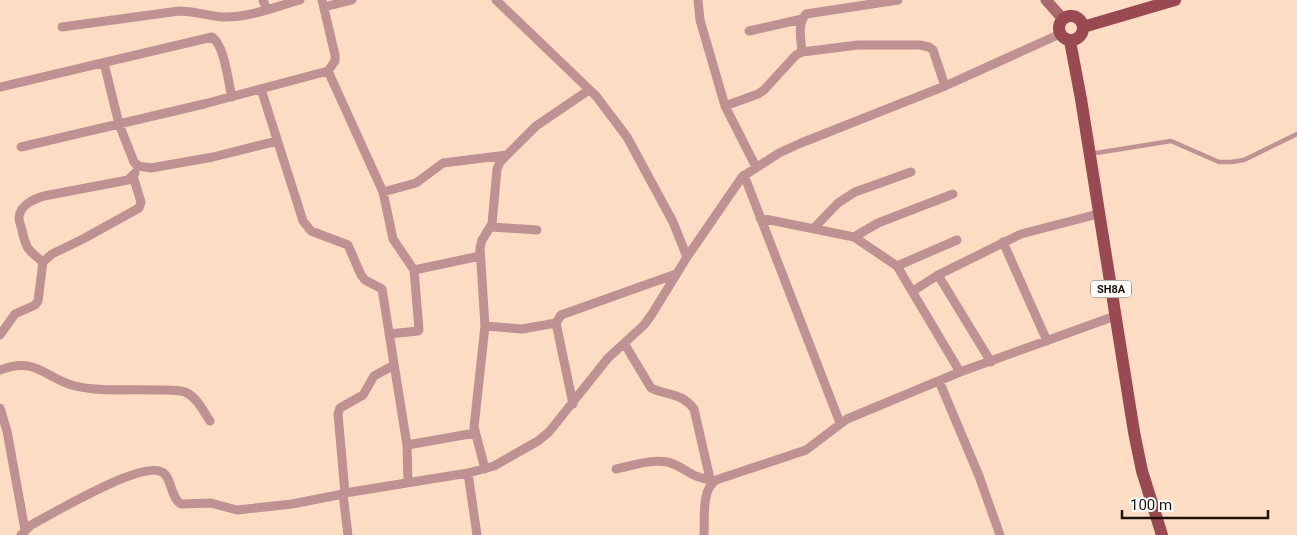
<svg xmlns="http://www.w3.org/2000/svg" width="1297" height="535" viewBox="0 0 1297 535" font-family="Roboto,sans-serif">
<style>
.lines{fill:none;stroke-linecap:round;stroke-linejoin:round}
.service{stroke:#bf9193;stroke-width:4.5}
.minor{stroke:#bf9193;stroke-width:9}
.secondary{stroke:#a9686d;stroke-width:11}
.primary{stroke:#984952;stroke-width:12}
.labels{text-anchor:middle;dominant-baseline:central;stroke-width:4;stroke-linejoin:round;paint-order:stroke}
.shield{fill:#fff;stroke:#625a54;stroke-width:1}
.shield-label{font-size:11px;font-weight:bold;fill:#1e130a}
</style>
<rect width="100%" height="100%" fill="#fcddc3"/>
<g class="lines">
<!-- service -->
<path class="service" d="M1090,154L1171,141L1219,162H1231L1244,160L1297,134"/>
<!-- minor -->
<path class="minor" d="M263,0L267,10
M496,0L596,96L627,137L673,222L687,257
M698,0L700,20L725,106L756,167
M324,7L352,0
M62,27L179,11C194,11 208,16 222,17C249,18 274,7 300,0
M749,31L802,19
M802,52C801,39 797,24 806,14L898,0
M104,63L119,124L134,162L138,166L151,168L213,157L277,141
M328,71L383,192L393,239L414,270L419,330L418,331L389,334
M0,87L212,37C225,46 228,82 232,97
M261,89L303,221L311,231L348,245L361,275L365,280L382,289L407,445L408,482
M725,106L758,94L764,90L796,55L802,52L858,45H920L929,47L933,50L945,86
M21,147L204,104L328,71L335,61V55L322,0
M744,175L840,423
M383,192L416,183L443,163L507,155
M760,218L854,237L897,266L960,372
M491,227L537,230
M814,228L838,203L855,192L911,172
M854,237L878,223L953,194
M1003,242L1047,341
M43,262C28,250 26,249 22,230C21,226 19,221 19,218C19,204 38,197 49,195L128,180L135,173
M897,266L957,240
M414,270L480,256
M938,275L991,362
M913,291L938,275L1021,234L1098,214
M485,326L522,329L556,323
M0,335L15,314L35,305L38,301L43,262L52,254L83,239L139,208L141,202L133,176
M624,343L651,388C668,396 681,392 694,409L711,483
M0,370C37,356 44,378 75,386C99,392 130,389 155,390C164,390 176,389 185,392C197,397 203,411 210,421
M939,381L979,476L1000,535
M573,404L556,323L561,315L676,274
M0,408L7,431L25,530
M407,445L475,433
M485,469L474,427L485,326L480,248L482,240L492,224L497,169L500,162L536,126L589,90
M616,469C631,466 651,459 667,462C683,465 690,478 711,480
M468,473L477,535
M345,493L338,414L340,408L363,395L374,376L394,365
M21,535L31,525C54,513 140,461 162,472C172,477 170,497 181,504L211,503L237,510L292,504L343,494
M348,535L343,494L345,493L468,473L494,466L538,441L549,432L608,358L644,325L652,314L687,257L742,177L779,153L801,143L945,86L1060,34
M704,535C705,518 701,490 716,480L806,450L847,419L960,372L1115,316"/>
<!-- secondary -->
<path class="secondary" d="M1046,0L1063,19"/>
<!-- primary -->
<path class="primary" d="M1059 28a12 12 0 1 1 24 0a12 12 0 1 1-24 0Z
M1083,27L1175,0
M1070,41L1081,99L1134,432L1142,471L1162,535"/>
</g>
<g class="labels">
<!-- shield labels -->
<rect class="shield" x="1091" y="280.5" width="40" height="17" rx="4"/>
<g class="shield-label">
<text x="1111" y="289">SH8A</text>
</g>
</g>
<!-- scale -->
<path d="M1122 510v8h146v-8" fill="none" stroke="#1e130a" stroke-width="2.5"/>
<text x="1130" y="510" font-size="15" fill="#1e130a" stroke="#ffffff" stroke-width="4" paint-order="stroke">100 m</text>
</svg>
